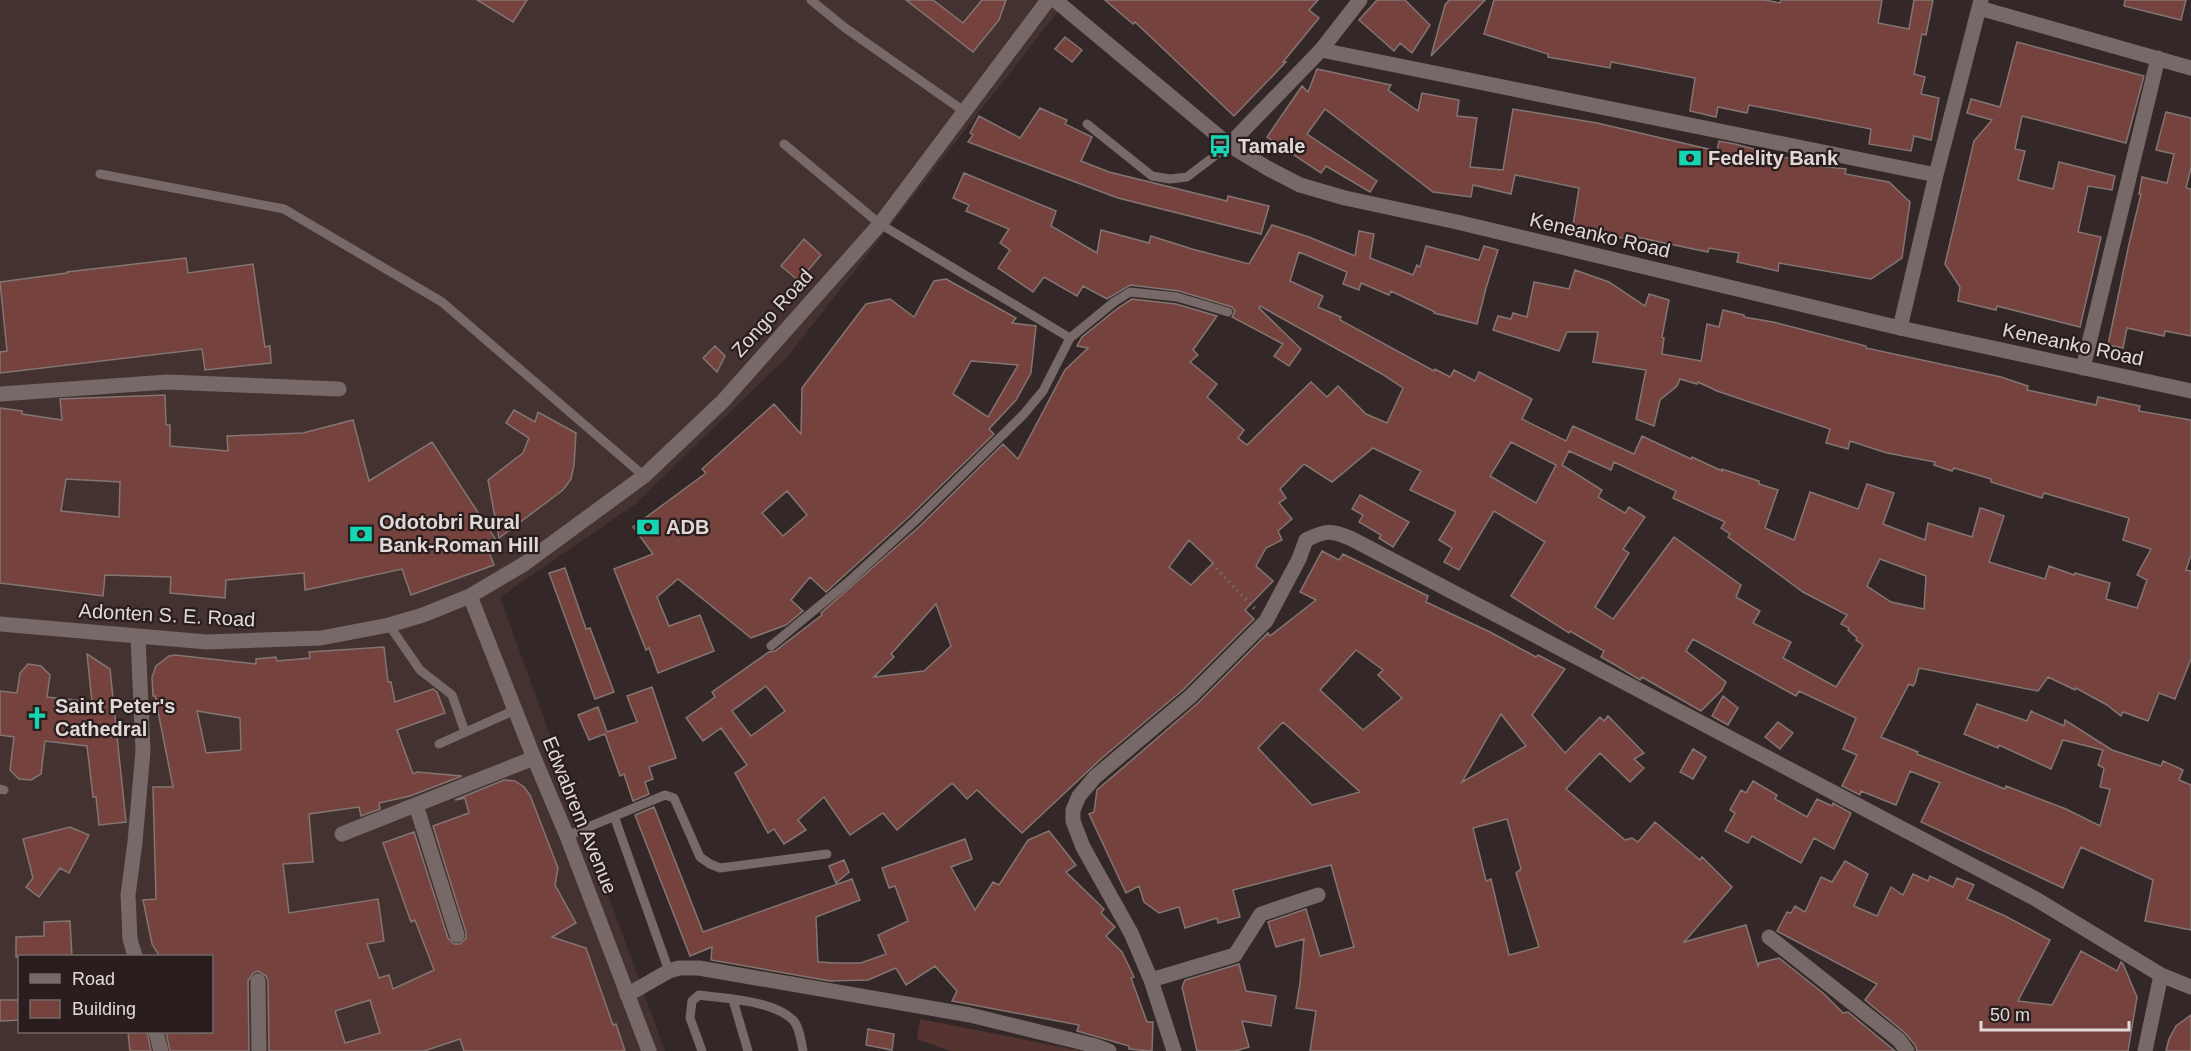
<svg xmlns="http://www.w3.org/2000/svg" width="2191" height="1051" viewBox="0 0 2191 1051" font-family="Arial,sans-serif">
<style>
.built{fill:#443231;fill-rule:evenodd}
.green{fill:#553330}
.building{fill:#76423e;stroke:#827573;stroke-width:1.5;fill-rule:evenodd}
.lines{fill:none;stroke-linecap:round;stroke-linejoin:round}
.path{stroke:#736968;stroke-width:4;stroke-dasharray:1.5 4.5;stroke-linecap:butt}
.service{stroke:#766967;stroke-width:9}
.minor{stroke:#766967;stroke-width:15}
.tertiary{stroke:#766967;stroke-width:15}
.labels{text-anchor:middle;dominant-baseline:central;stroke-width:4.5;stroke-linejoin:round;paint-order:stroke}
.poi-label{font-size:20px;font-weight:bold;fill:#e0d9d8;stroke:#291e1d;text-anchor:start}
.street-label{font-size:20px;fill:#e0d9d8;stroke:#291e1d}
</style>
<rect width="100%" height="100%" fill="#332827"/>
<!-- built -->
<path class="built" d="M0,0H1067L788,356L634,505L500,597L665,1051H0ZM20,956H212V1032H20Z"/>
<!-- green -->
<path class="green" d="M920,1019L1082,1051H950L917,1039Z"/>
<!-- building -->
<path class="building" d="M477,0H527L513,22Z
M906,0H933L963,23L982,0H1006L999,20L973,52Z
M1105,0H1318L1309,10L1319,18L1283,62H1286L1234,116L1135,22L1133,24Z
M1377,0H1405L1430,25L1412,53L1400,43L1394,51L1359,20Z
M1449,0H1485L1431,56L1445,5Z
M1494,0H1765L1780,3L1781,0H1882L1878,23L1909,29L1914,0H1933L1926,35L1922,34L1914,74L1925,77L1921,94L1939,98L1931,140L1914,136L1911,151L1869,144L1871,129L1749,105L1747,113L1718,107L1716,117L1690,111L1695,78L1611,62L1610,68L1548,57V54L1484,34Z
M2125,0H2186L2181,20L2124,6Z
M1065,37L1082,50L1072,62L1055,49Z
M2017,42L2144,76L2126,143L2022,116L2015,149L2025,151L2018,180L2053,189L2059,162L2115,176L2112,190L2088,186L2078,232L2101,237L2080,327L1997,306L1996,310L1958,301L1960,287L1945,264L1974,141L1992,120L1967,113L1971,99L2000,107Z
M1317,69L1391,85L1388,90L1418,111L1422,93L1459,100L1457,116L1477,118L1470,167L1503,170L1513,109L1597,123L1717,151L1719,141L1735,144L1817,166L1846,169L1845,174L1889,182L1910,202L1902,258L1871,279L1779,263L1778,271L1737,262L1739,253L1709,248L1708,252L1636,237V240L1572,231L1579,188L1515,175L1511,194L1473,185L1471,197L1433,192L1325,109L1307,134L1377,181L1370,192L1326,166L1321,173L1267,137L1302,86L1308,92Z
M1040,108L1067,120L1065,124L1092,137L1081,161L1109,172L1227,201L1228,196L1269,206L1261,234L1118,198L968,142L973,135L970,133L979,116L1020,138Z
M2166,112L2191,118V168L2186,188L2191,189V336L2165,331L2164,336L2127,328L2123,348L2108,345L2129,244L2141,194H2139L2142,177L2167,183L2174,154L2156,150Z
M964,173L1056,211L1051,226L1097,253L1101,230L1149,243L1151,236L1192,249L1249,264L1272,225L1309,237L1355,256L1359,231L1374,234L1370,258L1413,275L1417,265L1420,267L1426,246L1479,260L1484,246L1498,250L1486,288L1477,324L1434,313L1435,312L1391,291L1389,295L1361,283L1359,290L1343,284L1347,272L1299,252L1290,281L1323,296L1318,307L1341,317L1340,320L1434,371L1435,369L1450,377L1454,370L1475,381L1479,372L1532,399L1522,419L1566,441L1573,426L1634,454L1642,436L1691,459L1692,457L1722,471V469L1759,481V484L1778,490L1765,528L1794,540L1810,492L1858,509L1867,484L1894,493L1883,524L1925,540L1928,523L1972,537L1980,508L1984,509L2004,516L1989,562L2045,579L2049,566L2074,575L2075,573L2110,583L2106,599L2137,608L2147,580L2137,575L2151,549L2123,540L2129,518L2044,493L2042,498L1991,482V479L1954,468L1952,471L1934,465L1935,462L1887,453L1850,441L1848,449L1826,443L1830,429L1717,391L1698,382L1697,384L1680,379L1677,386L1660,400L1654,426L1636,419L1646,370L1593,362L1598,332H1567L1559,351L1493,330L1498,316L1511,319L1513,313L1527,317L1534,282L1569,289L1575,270L1609,282L1645,306L1649,294L1669,300L1662,337L1664,338L1662,354L1701,361L1707,324L1719,327L1723,310L1744,315V317L1773,322L1866,346V348L2001,377L2028,386L2027,390L2096,405L2098,397L2140,406L2139,411L2191,420V555L2186,570L2191,571V659L2175,699L2159,693L2148,721L2123,712L2121,716L2107,705L2076,688L2075,690L2048,677L2038,691L1919,668L1915,683L1913,686L1909,684L1881,737L1918,752L1917,754L2005,789L2006,786L2066,809L2100,826L2110,789L2100,787L2104,768L2098,765L2103,750L2063,740L2051,769L1999,745L1998,748L1964,734L1977,704L2027,721L2031,711L2064,726L2065,720L2112,750L2161,766L2163,761L2183,770L2179,780L2191,785V930L2145,921L2153,880L2081,847L2063,888L1921,822L1940,783L1910,771L1896,805L1861,791L1860,795L1842,786L1857,755L1843,749L1856,718L1799,691L1796,696L1693,639L1686,651L1726,682L1722,690L1701,711L1642,677L1640,680L1617,666L1601,657L1604,651L1570,631L1569,633L1511,596L1545,542L1494,511L1459,570L1444,562L1452,548L1439,540L1456,512L1410,490L1421,471L1373,448L1332,482L1304,464L1280,489L1286,498L1279,503L1292,519L1278,531L1282,540L1266,548L1256,566L1273,581L1245,610L1254,619L1184,689L1102,758L1022,833L977,790L967,799L953,784H951L897,830L883,813L850,835L824,797L798,820L806,830L784,844L774,829L768,833L735,773L747,765L721,728L703,741L686,718L715,697L712,692L769,652L775,651L822,615L821,613L920,526L1003,444L1018,459L1065,370L1088,348L1077,346L1082,337L1118,308L1132,299L1176,304L1217,316L1193,350L1198,355L1190,362L1217,384L1207,397L1244,430L1238,438L1247,445L1311,382L1327,397L1338,386L1366,414L1387,423L1403,388L1382,374L1260,306L1259,308L1301,349L1289,366L1274,356L1283,344L1232,317L1235,311L1232,307L1179,291L1130,285L1107,299L1083,286L1077,296L1044,277L1033,292L998,268L1010,250L1000,243L1009,229L966,211L969,205L953,198ZM1511,442L1556,465L1536,503L1490,476ZM1569,451L1611,470L1614,462L1676,491L1673,498L1725,522L1721,528L1730,534L1728,537L1803,592L1847,615L1841,624L1849,628L1848,630L1857,638L1856,640L1863,645L1836,687L1783,658L1791,642L1753,623L1760,611L1736,597L1741,585L1674,537L1613,619L1595,607L1629,553L1623,549L1645,517L1629,507L1625,513L1598,497L1602,490L1562,465ZM1189,540L1213,563L1191,585L1169,567ZM1880,559L1926,576L1924,609L1891,602L1867,586ZM936,604L951,646L924,671L874,677L894,657L891,654ZM766,686L785,711L751,736L732,711Z
M804,239L821,255L799,281L781,266Z
M186,258L188,273L253,264L265,347L270,346L271,363L205,370L202,349L0,373V352L7,351L0,282L67,273V272Z
M946,279L1016,318L1012,323L1036,326L1031,373L1016,400L989,429L994,434L910,516L826,592L810,577L791,600L803,611L786,625L751,638L678,579L657,597L669,626L700,615L714,651L658,673L649,648L646,650L614,569L653,554L633,527L706,473L702,469L774,404L801,434L802,388L866,304L890,299L914,317L934,281ZM971,361L1018,365L988,417L953,394ZM787,491L807,515L783,536L762,513Z
M715,346L725,356L717,372L703,358Z
M165,395L166,425H170V446L228,451L227,436L303,433L353,420L369,481L432,442L496,540L487,547L494,565L411,595L402,569L305,590L304,573L226,580L225,598L170,593L171,577L105,575L103,596L0,583V408L22,411V414L62,420L60,399ZM66,479L120,482L119,517L61,511Z
M514,410L535,422L538,412L576,433L574,465L571,479L563,490L499,538L488,480L523,453L529,438L506,423Z
M1360,495L1409,522L1393,547L1379,538L1381,535L1359,522L1363,515L1352,509Z
M1322,551L1339,560L1343,554L1428,596L1426,602L1490,632L1536,657L1538,655L1565,669L1532,715L1565,753L1600,717L1604,721L1608,716L1644,753L1634,759L1644,768L1630,782L1600,753L1566,789L1625,840L1632,838L1638,842L1655,822L1700,860L1702,857L1732,887L1684,942L1746,925L1758,966L1759,963L1779,958L1823,993L1843,1013L1848,1012L1895,1051H1310L1316,1011L1296,1008L1300,983L1304,939L1276,947L1268,922L1306,909L1320,956L1354,947L1331,865L1233,890L1240,917L1218,923L1217,918L1185,928L1179,907L1159,913L1144,902L1139,886L1126,893L1089,814L1094,812L1097,790L1198,703L1268,633L1270,636L1316,600L1300,592ZM1356,650L1383,670L1378,675L1402,698L1363,730L1320,690ZM1501,714L1526,746L1462,782ZM1283,722L1360,792L1312,805L1258,748ZM1507,819L1521,869L1516,873L1539,947L1509,955L1491,879L1486,881L1473,828Z
M565,568L586,629L590,628L614,692L595,699L549,573Z
M384,647L388,682H391L395,702L433,689L437,692L445,713L397,730L413,774L417,772L462,776L410,796L379,803L380,809L361,816L359,807L309,814L313,862L283,864L289,913L378,899L384,941L367,944L379,978L389,975L393,989L434,970L415,920L411,922L383,843L414,832L448,938L454,944H460L466,938V932L433,826L469,813L465,798L455,800L504,780L515,781L524,787L530,795L558,868L555,885L576,923L552,937L586,948L613,1025L616,1024L625,1051H464L460,1039L424,1051H269L268,981L266,976L258,971L253,973L248,981L249,1051H170L166,1032L212,1033V957H160L152,944L143,900L156,899L153,787H173L155,696H153L152,677L156,666L169,656L175,655L256,664V659L276,657L277,661L310,658L309,652ZM197,711L240,718L241,750L206,753ZM370,1000L380,1033L345,1043L335,1011Z
M87,654L110,669L126,822L99,825L96,797H93L87,746L45,741L41,774L31,780L19,779L10,770L14,737L0,735V691L17,693L20,673L28,664L41,666L50,675L47,697L92,702Z
M652,687L676,758L649,767L653,779L645,782L649,794L633,801L624,774L620,776L605,734L589,740L578,715L598,707L607,732L637,722L627,696Z
M1723,696L1738,708L1728,725L1712,716Z
M1778,722L1793,733L1780,749L1765,737Z
M1693,749L1706,757L1693,779L1680,772Z
M1753,781L1777,795L1775,799L1807,817L1817,799L1832,806L1833,803L1851,813L1834,849L1814,838L1801,863L1752,836L1748,843L1725,831L1735,813L1730,810L1741,790L1746,793Z
M654,807L703,932L852,879L860,900L816,917L818,962L836,963H861L886,954L878,935L908,921L895,886L889,888L882,868L965,839L972,859L951,867L975,910L993,882L999,885L1028,840L1049,831L1076,865L1066,872L1104,909L1101,913L1115,927L1106,936L1122,952L1134,977L1131,978L1147,1022H1153L1152,1051L1129,1049V1046L1077,1031L1079,1025L952,1001L957,991L935,966L906,985L896,968L868,980L830,981L711,960L712,947L690,956L635,815Z
M70,827L89,835L69,873L60,868L39,897L26,887L33,878L23,839Z
M844,860L849,872L836,883L829,866Z
M1845,861L1868,874L1854,906L1877,916L1891,887L1903,895L1913,874L1928,881L1930,876L1953,887L1957,878L1974,885L1967,899L2005,916L2050,940L2018,1001L2052,1005L2081,951L2117,971L2121,962L2123,964L2137,997L2128,1051H1917L1915,1045L1905,1033L1865,1000L1877,984L1777,931L1787,912L1791,913L1795,906L1805,912L1821,877L1832,882Z
M70,921L72,957H16V937L44,936V922Z
M1239,964L1246,991L1276,996L1271,1026L1242,1021L1249,1047L1235,1051H1197L1182,987L1185,980Z
M0,1000H20V1020L0,1021Z
M2191,1015V1051H2166L2169,1039L2176,1026Z
M868,1029L894,1034L892,1050L866,1045Z
M128,1032H147L151,1051H130Z"/>
<g class="lines">
<!-- path -->
<path class="path" d="M1212,564L1255,609"/>
<!-- service -->
<path class="service" d="M811,0L844,27L965,112
M1087,124L1152,176L1170,179L1187,177L1229,145
M784,144L880,224L1070,338
M100,174L284,209L442,302L644,476
M389,625L420,670L452,695L465,732
M771,646L847,583L915,521L1023,415L1043,391L1070,338L1114,302L1130,292L1177,297L1228,312
M439,744L515,710
M0,789L4,790
M614,816L669,971
M567,836L665,795L674,798L700,857L710,864L720,868L827,854
M733,1000L748,1051
M702,1051L690,1018L692,1001L699,995C727,999 772,1000 793,1020C800,1028 801,1041 803,1051"/>
<!-- minor -->
<path class="minor" d="M1979,8L2191,68
M1321,50L1936,175
M1229,145L1321,50L1360,0
M1900,328L1936,175L1981,0
M2083,368L2158,58
M0,394L167,382L339,389
M416,805L457,935
M342,834L534,758
M1769,937L1899,1040L1907,1051
M135,956L130,939L128,895L135,842L143,751L138,637
M1151,980L1235,955L1261,914L1318,895
M258,981L259,1051
M627,995L669,971L679,968H699L970,1015L1096,1046L1109,1051
M156,1032L161,1051
M1174,1051L1151,980L1131,933L1083,847L1073,821V810L1079,796L1095,777L1191,696L1266,621L1299,559L1306,540C1326,530 1331,530 1352,539L2034,898L2161,975L2191,987
M2145,1051L2161,975"/>
<!-- tertiary -->
<path class="tertiary" d="M1055,0L1229,145L1269,169L1300,185L1345,198L1457,222L1900,328L2191,391
M470,596L534,758L567,836L649,1051
M0,624L207,642L321,638L389,625L423,615L470,596L524,564L644,476L723,401L880,224L1048,0"/>
</g>
<!-- icons -->
<defs>
<g id="bus-bare" transform="scale(1.8)"><path d="M-5-6H5V4H4V6H2V4H-2V6H-4V4H-5ZM-3.5-4V0h7V-4ZM-3.5 1.2v1.5H-2V1.2ZM2 1.2v1.5H3.5V1.2Z" fill="#15d5b3" stroke="#291e1d" stroke-width="2.5" paint-order="stroke"/></g>
<g id="bank-bare" transform="scale(1.8)"><path d="M-6-4H6V4H-6ZM0-2.3a2.3 2.3 0 1 0 0 4.6a2.3 2.3 0 1 0 0-4.6Z" fill="#15d5b3" stroke="#291e1d" stroke-width="2.5" paint-order="stroke"/></g>
<g id="church-bare" transform="scale(1.8)"><path d="M-1.2-6h2.4v3.5h3.3v2.4h-3.3V6h-2.4V-.1h-3.3v-2.4h3.3Z" fill="#15d5b3" stroke="#291e1d" stroke-width="2.5" paint-order="stroke"/></g>
</defs>
<g fill-rule="evenodd">
<use href="#bus-bare" x="1220" y="146"/>
<use href="#bank-bare" x="1690" y="158"/>
<use href="#bank-bare" x="648" y="527"/>
<use href="#bank-bare" x="361" y="534"/>
<use href="#church-bare" x="37" y="718"/>
</g>
<g class="labels">
<!-- poi labels -->
<g class="poi-label">
<text x="1238" y="146">Tamale</text>
<text x="1708" y="158">Fedelity Bank</text>
<text x="379" y="522">Odotobri Rural<tspan x="379" dy="23">Bank-Roman Hill</tspan></text>
<text x="666" y="527">ADB</text>
<text x="55" y="706">Saint Peter's<tspan x="55" dy="23">Cathedral</tspan></text>
</g>
<!-- street labels -->
<g class="street-label">
<text transform="translate(1600 235) rotate(13)">Keneanko Road</text>
<text transform="translate(772 313) rotate(-48)">Zongo Road</text>
<text transform="translate(2073 344) rotate(12)">Keneanko Road</text>
<text transform="translate(167 615) rotate(3)">Adonten S. E. Road</text>
<text transform="translate(580 815) rotate(68)">Edwabrem Avenue</text>
</g>
</g>
<!-- legend -->
<rect x="18" y="955" width="195" height="78" fill="#291e1d" stroke="#726968" stroke-width="1.5"/>
<rect x="30" y="974" width="30" height="9" fill="#766967" stroke="#726968" stroke-width="1.5"/>
<text x="72" y="985" font-size="18" fill="#e0d9d8">Road</text>
<rect x="30" y="1000" width="30" height="18" fill="#76423e" stroke="#726968" stroke-width="1.5"/>
<text x="72" y="1015" font-size="18" fill="#e0d9d8">Building</text>
<!-- scale -->
<path d="M1981 1021v9h148v-9" fill="none" stroke="#e0d9d8" stroke-width="3"/>
<text x="1990" y="1021" font-size="18" fill="#e0d9d8" stroke="#291e1d" stroke-width="4.5" paint-order="stroke">50 m</text>
</svg>
